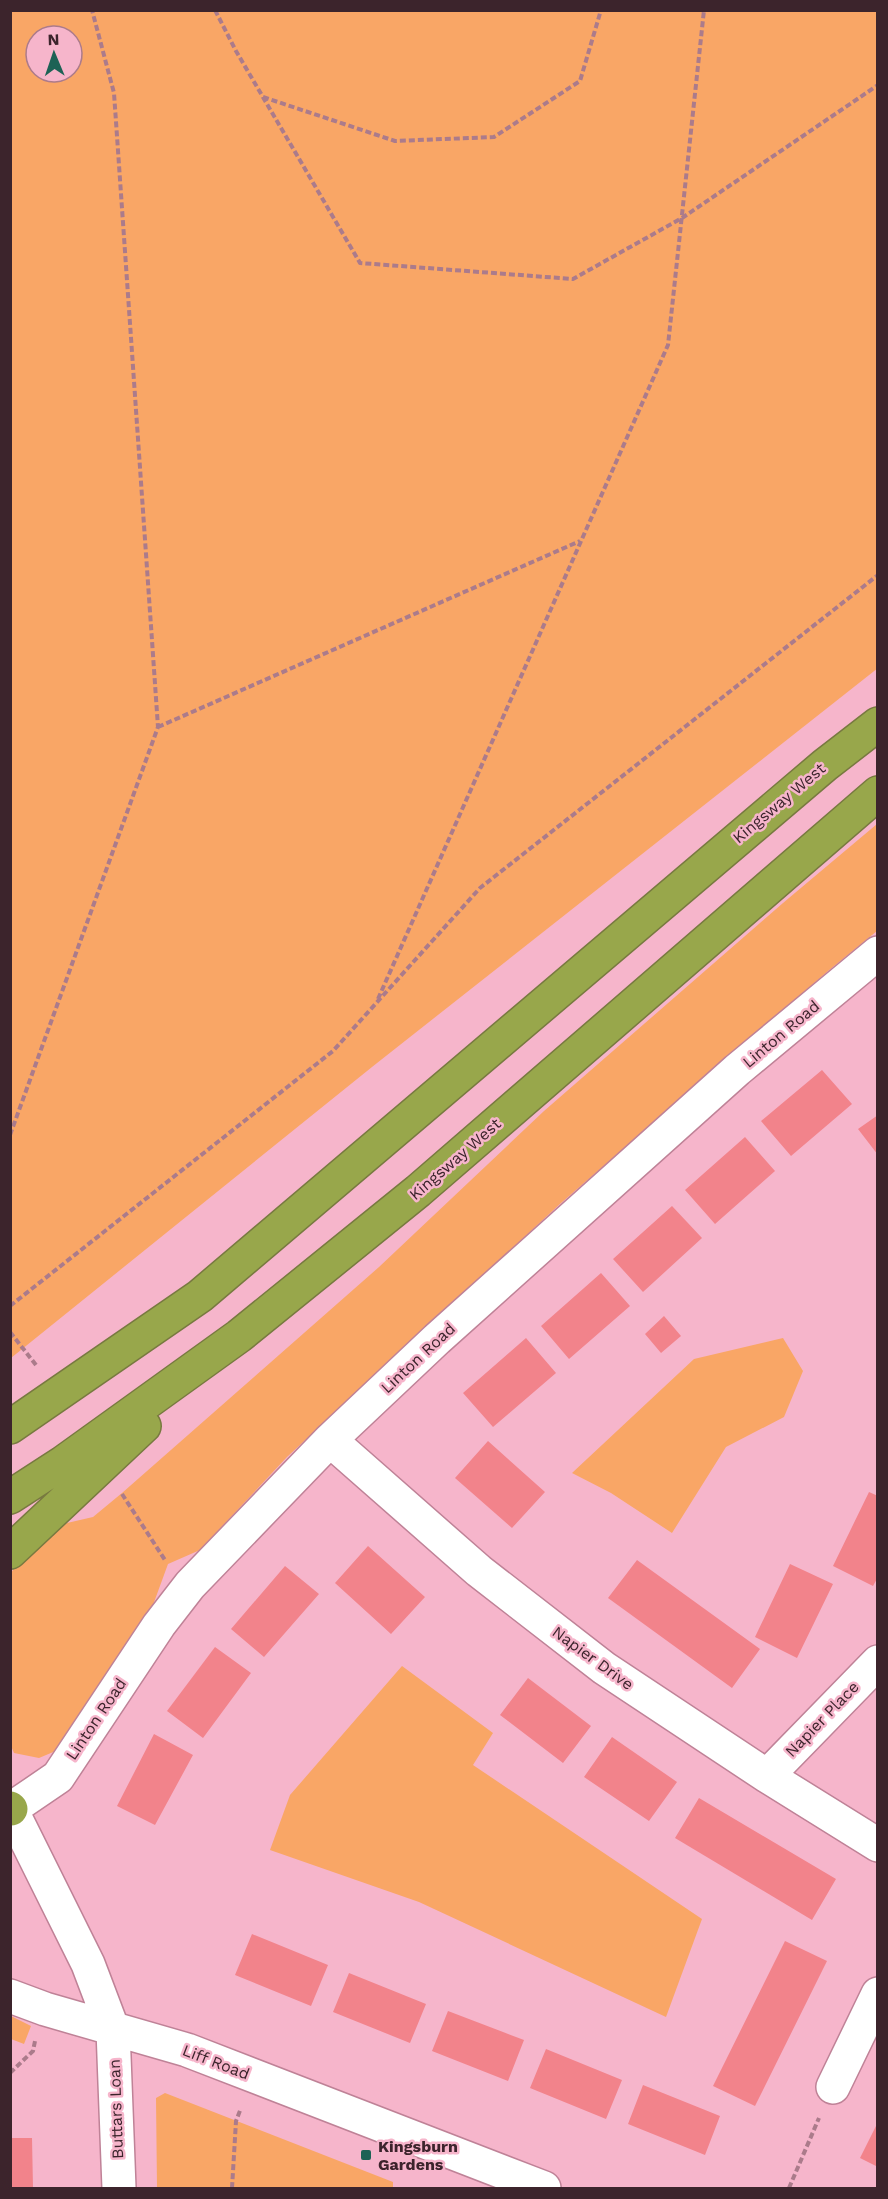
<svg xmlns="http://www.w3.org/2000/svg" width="888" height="2199" viewBox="0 0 888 2199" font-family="'Work Sans',sans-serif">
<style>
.green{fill:#f9a666;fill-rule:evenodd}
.building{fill:#f2838b}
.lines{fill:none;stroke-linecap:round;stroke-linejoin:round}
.minor-casing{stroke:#bf8297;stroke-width:36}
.highway-casing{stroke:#787940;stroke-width:36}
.path{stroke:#ab7b8b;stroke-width:4;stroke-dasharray:6 3;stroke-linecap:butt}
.minor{stroke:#fff;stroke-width:33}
.highway{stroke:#98a74b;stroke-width:33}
.poi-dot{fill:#1d6255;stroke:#f6b5cb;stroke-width:2}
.labels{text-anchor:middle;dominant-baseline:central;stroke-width:5;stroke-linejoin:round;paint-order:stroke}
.street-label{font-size:16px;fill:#3c242c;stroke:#f6b5cb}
.poi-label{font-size:16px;font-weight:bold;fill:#3c242c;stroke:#f6b5cb;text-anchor:start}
</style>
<rect width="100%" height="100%" fill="#f6b5cb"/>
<!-- green -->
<path class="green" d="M11,10L877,11L878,668L372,1067L11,1358ZM36,36H72V72H36Z
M877,824V931L828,971L561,1203L287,1457L200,1550L168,1564L153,1605L58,1750L39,1758L14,1753L11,1746V1573L22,1556L67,1523L93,1517L122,1493L379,1267L544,1111L783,903Z
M783,1338L803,1371L784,1417L726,1447L672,1533L611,1493L572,1473L694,1359Z
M402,1666L493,1733L473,1765L702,1919L666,2017L419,1902L270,1850L290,1795Z
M11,2016L31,2026L24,2044L11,2039Z
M165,2093L393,2182V2188H157L156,2098Z"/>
<!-- building -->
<path class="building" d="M822,1070L852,1104L791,1156L761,1121Z
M878,1115V1155L858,1129Z
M745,1137L775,1171L715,1224L685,1190Z
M672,1206L702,1238L643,1292L613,1259Z
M601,1273L630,1306L569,1359L541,1326Z
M664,1316L681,1336L661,1353L645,1334Z
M526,1338L556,1373L493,1427L463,1393Z
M488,1441L545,1492L512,1528L455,1478Z
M869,1492L878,1496V1577L873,1586L833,1566Z
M368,1546L425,1597L391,1634L335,1583Z
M637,1560L760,1649L732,1688L608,1598Z
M790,1564L833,1584L797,1658L755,1637Z
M285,1566L319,1594L264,1657L231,1629Z
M215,1647L251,1673L203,1738L167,1711Z
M528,1678L591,1726L563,1763L500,1715Z
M154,1734L193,1755L155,1825L117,1806Z
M612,1737L677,1782L649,1821L584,1777Z
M699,1798L836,1879L812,1920L675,1838Z
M252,1934L328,1965L311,2006L235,1975Z
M785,1941L827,1961L755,2106L713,2086Z
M349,1973L426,2004L410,2043L333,2012Z
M448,2011L524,2040L508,2081L432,2051Z
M546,2049L622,2080L606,2119L530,2088Z
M643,2085L720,2116L705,2155L628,2124Z
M878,2122V2167L860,2158Z
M10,2138H32L33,2188H10Z"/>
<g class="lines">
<!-- minor casing -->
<g class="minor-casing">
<path id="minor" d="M330,1440L479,1571L604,1668L767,1776L878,1845
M767,1776L878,1662
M10,1996L45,2009L187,2050L544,2188
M833,2087L878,1994
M119,2188L113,2030L88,1964L11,1809L58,1777L159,1625L190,1585L330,1440L437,1339L737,1070L878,953"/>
</g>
<!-- highway casing -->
<g class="highway-casing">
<path id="highway" d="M10,1427L200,1296L825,765L878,724
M10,1497L64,1462L239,1336L418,1191L878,793
M10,1552L144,1426
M10,1808L11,1809"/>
</g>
<!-- path -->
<path class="path" d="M215,10L236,51L360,263L573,279L682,218L878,85
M263,97L395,141L494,137L580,81L601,10
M158,727L580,541
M378,999L668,345L704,10
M10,1135L158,727L114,93L92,10
M10,1306L333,1051L480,888L878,575
M10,1332L36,1365
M122,1494L165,1560
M10,2073L33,2051L35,2041
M232,2188L236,2121L241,2108
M789,2188L819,2118"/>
<!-- minor -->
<use href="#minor" class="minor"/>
<!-- highway -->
<use href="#highway" class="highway"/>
</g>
<!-- markers -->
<rect class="poi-dot" x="360" y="2149" width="12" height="12" rx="3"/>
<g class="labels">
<!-- street labels -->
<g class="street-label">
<text transform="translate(779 803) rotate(-40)">Kingsway West</text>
<text transform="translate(781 1034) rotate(-40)">Linton Road</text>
<text transform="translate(455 1159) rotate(-41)">Kingsway West</text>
<text transform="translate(418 1358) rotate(-43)">Linton Road</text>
<text transform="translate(593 1658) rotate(36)">Napier Drive</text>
<text transform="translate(96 1719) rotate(-56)">Linton Road</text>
<text transform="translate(822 1719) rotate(-46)">Napier Place</text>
<text transform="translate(216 2062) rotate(21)">Liff Road</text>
<text transform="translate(116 2109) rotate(-92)">Buttars Loan</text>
</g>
<!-- poi labels -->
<g class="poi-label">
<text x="378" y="2146">Kingsburn<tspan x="378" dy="18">Gardens</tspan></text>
</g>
</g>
<!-- border -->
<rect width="888" height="2199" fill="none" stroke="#3c242c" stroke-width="24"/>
<!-- north arrow -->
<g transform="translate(54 54) rotate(358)"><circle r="28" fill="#f6b5cb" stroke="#ac7b8b" stroke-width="1.5"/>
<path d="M0-4.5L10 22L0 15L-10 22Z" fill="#1d6255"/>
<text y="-9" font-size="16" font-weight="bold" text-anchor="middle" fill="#3c242c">N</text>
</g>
</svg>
